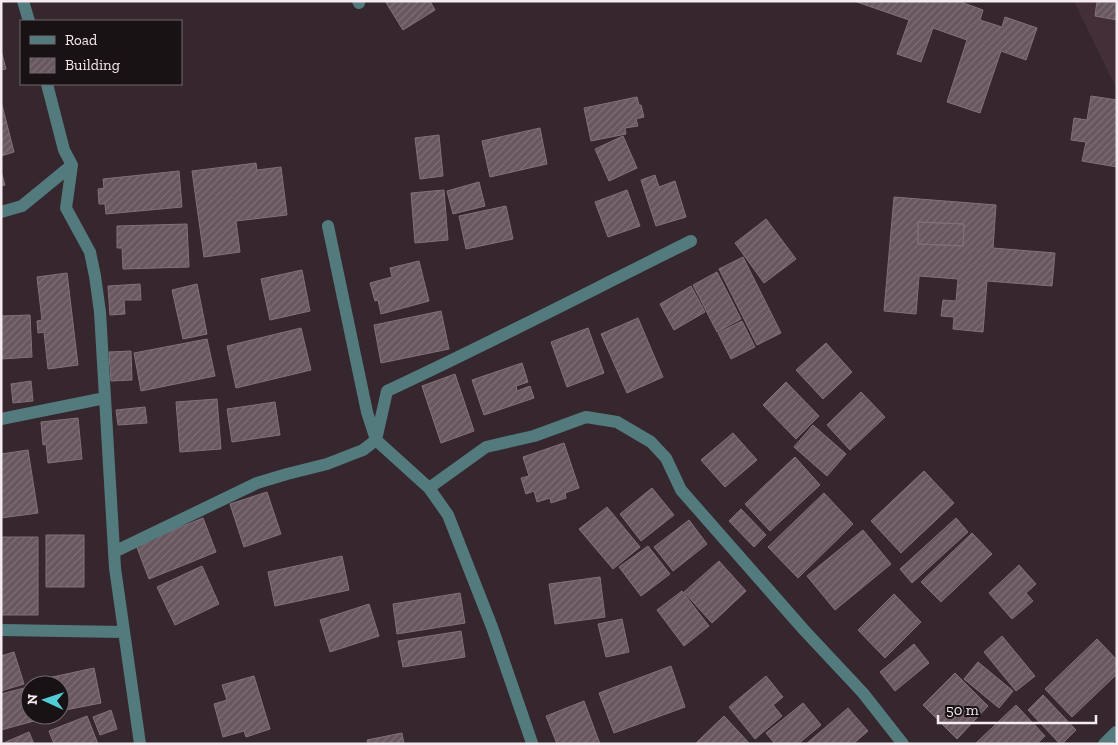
<svg xmlns="http://www.w3.org/2000/svg" width="1118" height="745" viewBox="0 0 1118 745" font-family="'Zilla Slab',serif">
<style>
.built{fill:#442f39}
.building{fill:url(#building-hatch);stroke:#827179;fill-rule:evenodd}
.lines{fill:none;stroke-linecap:round;stroke-linejoin:round}
.minor{stroke:#537b7e;stroke-width:12}
</style>
<defs>
<pattern id="building-hatch" width="6" height="6" patternUnits="userSpaceOnUse" patternTransform="scale(1.25)"><rect width="6" height="6" fill="#68575f"/><path d="M-1 1l2-2M0 6l6-6M5 7l2-2" fill="none" stroke="#7e6f76"/></pattern>
</defs>
<rect width="100%" height="100%" fill="#36272e"/>
<!-- built -->
<path class="built" d="M1074,1H1117V90Z"/>
<!-- building -->
<path class="building" d="M385,1H430L435,10L403,30Z
M854,1H958L983,10L980,20L1002,27L1005,17L1037,28L1026,60L1001,51L980,113L947,102L967,40L933,28L921,62L897,54L909,20Z
M1097,1H1117V20L1095,16Z
M1,50L6,69L1,70Z
M1091,96L1117,100V167L1082,161L1086,142L1071,140L1074,118L1087,120Z
M637,97L639,105H641L644,117L636,119L638,126L625,128L626,134L591,141L584,108Z
M1,101L14,152L1,156Z
M540,128L547,164L490,177L482,141Z
M439,135L443,176L420,179L415,138Z
M623,136L637,168L609,181L595,149Z
M256,163L257,170L281,167L287,215L236,221L240,252L204,257L192,171Z
M1,171L5,185L1,186Z
M179,171L182,207L106,214L105,204H99L98,189L104,188L103,179Z
M655,175L659,187L675,181L686,217L656,226L641,180Z
M479,182L485,206L453,214L447,191Z
M444,190L448,240L415,243L411,193Z
M627,190L640,226L608,237L595,202Z
M894,197L996,205L993,248L1055,253L1052,286L987,281L983,332L953,329L954,317L941,316L943,300L956,301L958,279L919,276L916,314L884,311ZM918,222L964,224L963,246L918,244Z
M506,206L513,239L466,249L459,216Z
M766,219L796,259L764,283L735,243Z
M918,222L964,224L963,246L918,244Z
M187,224L189,267L123,269L122,248H117V226Z
M743,257L781,333L757,345L719,269Z
M419,261L429,301L381,314L378,300L375,301L370,283L392,277L390,268Z
M302,270L310,311L270,320L261,279Z
M717,272L741,319L717,332L693,285Z
M67,273L78,365L48,369L44,332L38,333L37,321L42,320L37,277Z
M140,284L141,300H124L125,314L110,315L108,286Z
M197,284L207,334L183,339L172,290Z
M691,286L705,312L674,330L660,304Z
M441,311L449,349L381,363L374,325Z
M30,315L32,357L1,359V316Z
M638,318L663,377L627,393L601,334Z
M742,321L755,347L731,359L718,333Z
M301,328L311,370L236,388L227,346Z
M588,328L604,373L567,387L551,342Z
M207,339L215,376L141,391L134,353Z
M826,343L852,372L823,399L796,370Z
M131,351L132,380L111,381L109,352Z
M522,363L528,382L516,386L517,391L530,386L534,398L484,415L472,380Z
M455,374L474,431L441,443L422,386Z
M31,381L33,401L13,403L11,384Z
M786,382L819,416L796,439L763,405Z
M861,392L885,417L850,450L827,425Z
M217,399L221,449L180,452L176,402Z
M275,402L280,435L232,442L227,409Z
M145,407L147,423L118,425L116,410Z
M78,418L82,459L48,463L46,444L43,445L41,422Z
M813,425L846,454L827,476L794,447Z
M733,433L757,460L725,487L701,460Z
M564,443L579,488L565,493L566,498L551,503L550,498L537,502L534,491L526,494L521,478L529,476L523,457Z
M28,450L38,513L1,518V454Z
M795,457L820,485L770,531L745,504Z
M924,471L954,503L901,553L871,521Z
M652,488L674,515L641,541L620,514Z
M267,492L281,534L244,547L230,504Z
M824,493L853,524L798,578L768,547Z
M607,507L640,547L613,569L579,529Z
M741,509L766,535L754,547L729,521Z
M203,518L216,552L149,579L136,545Z
M956,518L968,532L912,583L900,569Z
M689,520L707,544L673,571L654,547Z
M863,530L891,564L835,610L807,576Z
M972,533L992,554L941,602L921,582Z
M46,535H84V587H46Z
M1,537H38V615H1Z
M648,546L670,574L641,596L619,567Z
M342,556L349,590L275,606L268,572Z
M719,561L746,591L712,623L684,592Z
M1019,565L1036,584L1026,593L1033,601L1012,619L989,593Z
M202,566L219,604L175,625L157,587Z
M600,577L605,617L555,624L549,584Z
M682,591L709,626L684,646L657,610Z
M460,593L465,623L397,634L393,604Z
M894,594L921,622L885,658L858,630Z
M369,604L379,636L330,652L320,620Z
M622,619L629,652L606,657L598,624Z
M461,631L465,657L403,667L398,641Z
M1002,636L1035,676L1016,691L984,652Z
M1097,639L1117,660V674L1072,717L1045,689Z
M914,644L929,663L895,691L880,672Z
M14,652L24,684L1,691V656Z
M978,662L1013,691L999,708L964,679Z
M671,666L685,707L614,733L599,693Z
M94,668L101,703L60,711V685H34V681Z
M955,673L988,706L957,739L923,705Z
M254,676L270,729L246,737L244,731L223,737L214,704L227,700L222,685Z
M766,676L783,697L773,705L782,716L755,739L729,707Z
M24,688L30,708V715H32L34,721L1,730V694Z
M1043,695L1076,730L1062,744H1060L1028,710Z
M584,701L600,744H557L546,716Z
M803,703L821,725L798,744H775L766,733Z
M1016,705L1045,736L1037,744H975Z
M848,708L868,731L853,744H806Z
M111,710L117,729L100,735L93,717Z
M87,716L98,744H54L49,731Z
M724,716L750,744H695Z
M29,732L34,744H1Z
M402,733L404,744H368L367,740Z"/>
<g class="lines">
<!-- minor -->
<path class="minor" d="M23,1L29,21
M358,1L359,3
M47,84L64,150L72,165L66,208L90,252L95,276L100,312L115,568L140,744
M1,212L22,206L72,165
M328,226L367,412L376,440L429,488L448,515L492,627L532,743
M1,419L105,398
M429,488L486,447L534,436L586,417L617,422L651,442L666,458L681,490L804,630L863,693L903,744
M114,552L257,483L287,474L327,464L363,450L376,440L387,391C490,343 590,291 691,241
M1,630L123,632
M1104,744L1116,732"/>
</g>
<!-- border -->
<rect width="1118" height="745" fill="none" stroke="#f5ebf0" stroke-width="5"/>
<!-- legend -->
<rect x="20" y="20" width="162" height="65" fill="#191215" stroke="#71696d"/>
<rect x="30" y="36" width="25" height="8" fill="#537b7e" stroke="#71696d"/>
<text x="65" y="45" font-size="15" fill="#f5ebf0">Road</text>
<rect x="30" y="58" width="25" height="15" fill="url(#building-hatch)" stroke="#71696d"/>
<text x="65" y="70" font-size="15" fill="#f5ebf0">Building</text>
<!-- north arrow -->
<g transform="translate(45 700) rotate(273)"><circle r="24" fill="#191215" stroke="#71696d"/>
<path d="M0-4L9 19L0 12L-9 19Z" fill="#51ccd4"/>
<text y="-8" font-size="14" font-weight="bold" text-anchor="middle" fill="#f5ebf0">N</text>
</g>
<!-- scale -->
<path d="M938 715v8h158v-8" fill="none" stroke="#f5ebf0" stroke-width="2.5"/>
<text x="946" y="715" font-size="15" fill="#f5ebf0" stroke="#191215" stroke-width="4" paint-order="stroke">50 m</text>
</svg>
